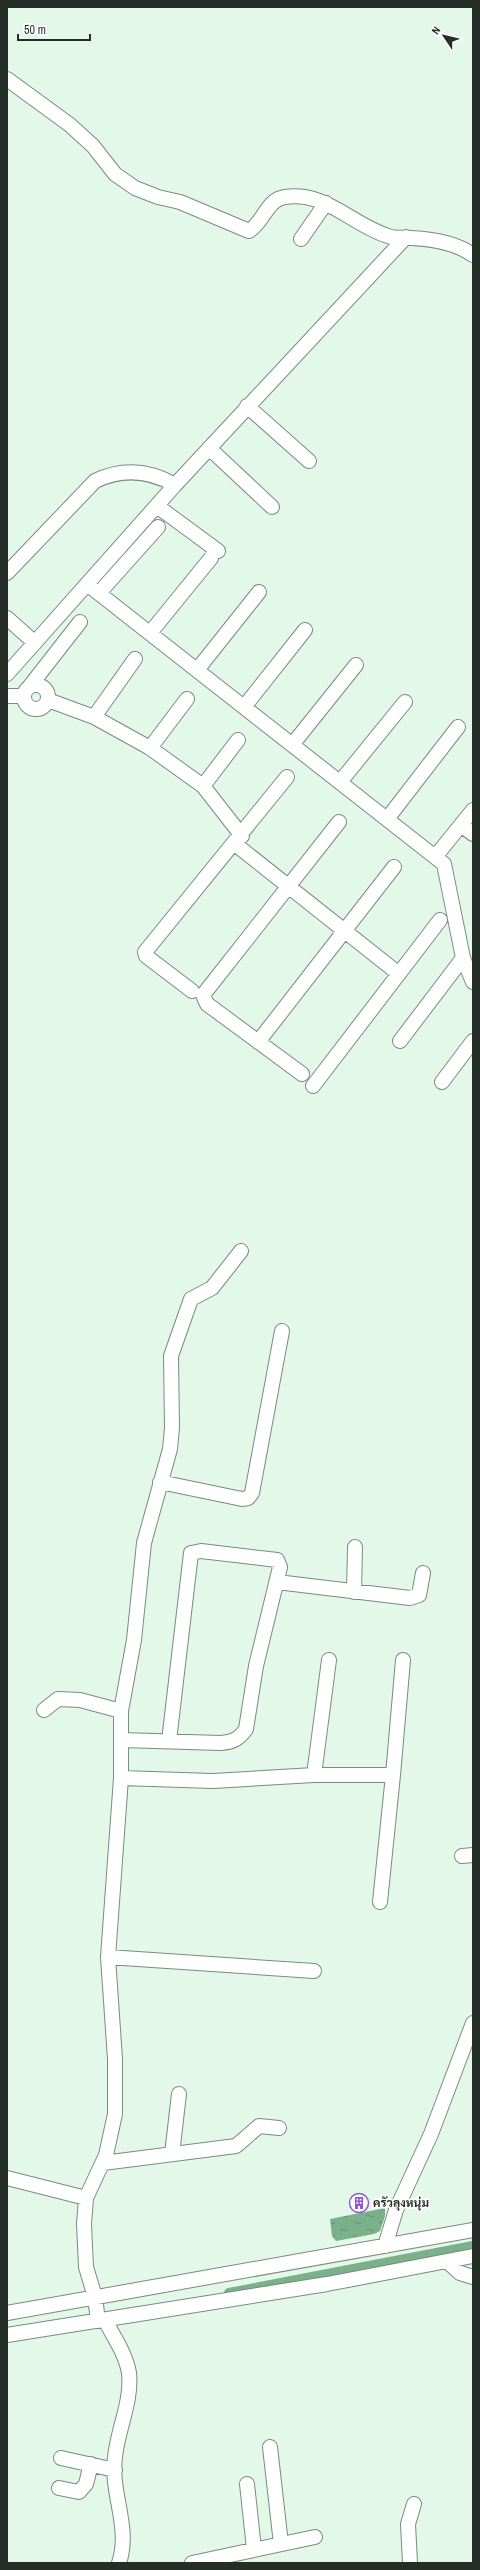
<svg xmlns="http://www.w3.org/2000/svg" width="480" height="2570" viewBox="0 0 480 2570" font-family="'Archivo Narrow',Sarabun,sans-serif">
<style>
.water{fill:url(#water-ripples)}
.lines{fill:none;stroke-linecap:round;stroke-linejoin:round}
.canal{stroke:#7ab18b;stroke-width:10}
.minor-casing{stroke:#798c7e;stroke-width:16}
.minor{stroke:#fff;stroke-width:14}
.labels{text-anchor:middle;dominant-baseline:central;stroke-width:3.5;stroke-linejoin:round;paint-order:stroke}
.poi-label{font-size:12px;font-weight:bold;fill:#252d27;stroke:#fff;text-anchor:start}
</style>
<defs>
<pattern id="water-ripples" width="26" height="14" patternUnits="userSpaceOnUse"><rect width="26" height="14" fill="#7ab18b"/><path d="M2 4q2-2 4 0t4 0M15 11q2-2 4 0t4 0" fill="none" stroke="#649072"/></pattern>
</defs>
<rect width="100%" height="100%" fill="#e3f8e8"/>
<!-- water -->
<path class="water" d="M385,2208V2216L380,2231L374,2234L336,2241L332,2236L330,2219Z"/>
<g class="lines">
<!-- canal -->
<path class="canal" d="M229,2293L473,2246"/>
<!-- minor casing -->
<g class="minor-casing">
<path id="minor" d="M7,79L70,125L93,146L115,174L135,188L158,197L180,202L249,231C264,222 267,199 285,197C326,191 352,225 388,236C395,239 405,237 412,238C433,239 456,243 473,255
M301,239L326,203
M247,406L309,461
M209,448L272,507
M157,506L218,551
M7,573L95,481C122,468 149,470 175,485
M87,584L444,864L463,958L473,982
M99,593L158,527
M7,618L35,643
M150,633L211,558
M197,670L259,592
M7,674L175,485L406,237
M24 697a12 12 0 1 1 24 0a12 12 0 1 1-24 0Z
M30,686L80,622
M7,696H24
M48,700L94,717L150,748L203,786L242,836
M244,707L305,630
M94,717L135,659
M292,745L356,665
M150,748L187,699
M340,782L405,702
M203,786L238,740
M387,819L458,727
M461,825L473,834
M235,844L399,974
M435,857L473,810
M192,991L146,956L145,952L287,777
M400,1041L463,958
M258,1042L394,867
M302,1074L207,1004L203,995L339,822
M442,1082L473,1041
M313,1086L440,920
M160,1482L242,1499L248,1498L252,1493L282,1331
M277,1582L410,1598L419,1595L423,1573
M354,1592L355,1547
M44,1710L58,1699L80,1700L121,1711
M121,1740L221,1743C233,1742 239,1739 246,1729L256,1666L280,1567L277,1560L201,1551L191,1553L169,1741
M314,1775L329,1660
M393,1775L403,1660
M121,1778L213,1781L314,1775H393L380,1902
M462,1856L473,1855
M108,1957L314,1971
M172,2154L179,2094
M103,2163L236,2146L259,2126L279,2128
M7,2178L86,2198
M385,2246L396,2210L431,2134L473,2023
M447,2261L460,2273L473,2277
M7,2313L473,2230
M105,2320C113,2336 126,2354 129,2373C132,2402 118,2428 115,2457C110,2493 131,2527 119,2563
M98,2321L95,2297L86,2267L84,2224L86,2198L106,2155L115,2114V2059L108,1957L121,1778V1711L134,1640L144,1543L170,1449L172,1428L171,1356L191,1299L212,1288L241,1251
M7,2335L327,2284L473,2256
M270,2447L281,2544
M61,2458L115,2470
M247,2484L254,2549
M59,2488L79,2492L86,2484L91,2464
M192,2563L315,2537
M410,2563L408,2524L414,2504"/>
</g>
<!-- minor -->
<use href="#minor" class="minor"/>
</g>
<!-- icons -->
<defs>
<g id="building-ring" transform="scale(1)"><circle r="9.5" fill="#fff" stroke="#9258d0" stroke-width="1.5"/><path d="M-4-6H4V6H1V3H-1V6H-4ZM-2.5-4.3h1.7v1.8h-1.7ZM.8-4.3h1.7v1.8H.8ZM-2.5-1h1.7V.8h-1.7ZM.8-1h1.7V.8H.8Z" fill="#9258d0"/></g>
</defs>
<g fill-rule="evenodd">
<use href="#building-ring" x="359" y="2203"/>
</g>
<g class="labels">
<!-- poi labels -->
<g class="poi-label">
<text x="373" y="2203">ครัวลุงหนุ่ม</text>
</g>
</g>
<!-- border -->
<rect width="480" height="2570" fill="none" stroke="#252d27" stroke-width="16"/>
<!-- north arrow -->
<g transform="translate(444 36) rotate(305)" stroke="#ffffff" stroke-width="3" paint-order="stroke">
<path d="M0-3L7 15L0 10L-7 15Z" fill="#252d27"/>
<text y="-6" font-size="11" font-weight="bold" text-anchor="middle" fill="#252d27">N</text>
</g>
<!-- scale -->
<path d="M18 34v6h72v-6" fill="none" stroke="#252d27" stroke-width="2"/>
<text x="24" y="34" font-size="12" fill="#252d27" stroke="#ffffff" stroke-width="3" paint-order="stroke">50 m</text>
</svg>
